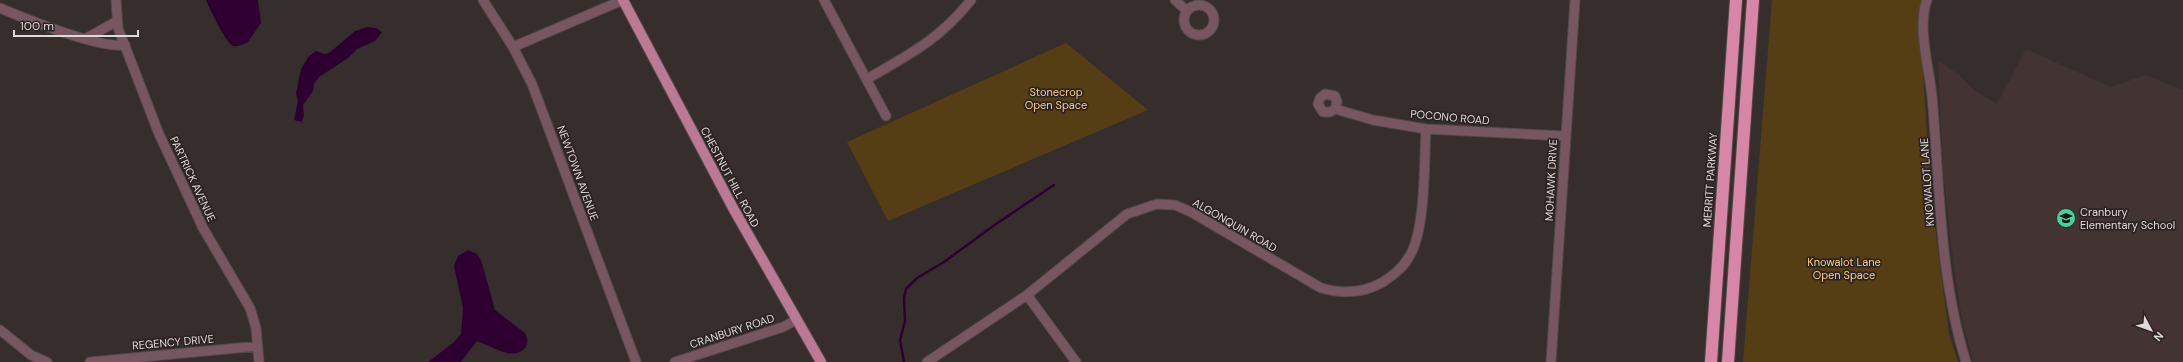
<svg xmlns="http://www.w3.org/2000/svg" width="2183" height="362" viewBox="0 0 2183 362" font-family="'DM Sans',sans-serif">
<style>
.built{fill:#433332}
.green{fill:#553e14}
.water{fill:#2e0031}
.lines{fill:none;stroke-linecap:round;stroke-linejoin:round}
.stream{stroke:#2e0031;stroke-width:2.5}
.minor-casing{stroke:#514949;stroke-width:11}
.major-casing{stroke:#514949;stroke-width:12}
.highway-casing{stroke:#514949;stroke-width:14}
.minor{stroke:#775662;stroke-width:9}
.major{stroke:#bc7993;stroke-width:10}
.highway{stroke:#d786a6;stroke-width:12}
.labels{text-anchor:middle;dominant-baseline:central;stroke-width:3.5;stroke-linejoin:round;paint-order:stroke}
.park-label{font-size:11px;fill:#fbcd80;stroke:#2c2424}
.street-label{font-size:11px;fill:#dfd9d9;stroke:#2c2424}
.poi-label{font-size:11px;fill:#dfd9d9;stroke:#2c2424;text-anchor:start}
</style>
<rect width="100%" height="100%" fill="#362e2d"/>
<!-- built -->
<path class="built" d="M2026,49L2111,87L2145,75L2183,90V362H1973L1962,320L1954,266L1943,171L1938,60L1959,75L1974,90L1997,104Z"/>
<!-- green -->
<path class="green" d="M1772,0H1922L1920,27L1931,197L1949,334L1958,362H1743Z
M1066,43L1148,110L888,221L847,142Z"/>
<!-- water -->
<path class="water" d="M206,0H258L261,23L248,42C245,44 238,47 233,46C226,43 209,8 206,0Z
M367,27L376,28L382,32L375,41L357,49L348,58L319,77L314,84L313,91L303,105L304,115L302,122L294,120L298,101L296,93L301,69L309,56L316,51L324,54L329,53L355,31Z
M468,250L477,254L481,260L495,310L525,333C528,338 528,343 525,348C513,362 492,346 477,341L461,362H428L453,343L461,334L463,308L454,266L458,256Z"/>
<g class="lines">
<!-- stream -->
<path class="stream" d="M904,362L900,340L905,321L904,298L906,289L917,278L944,262L993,226L1054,185"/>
<!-- minor casing -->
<g class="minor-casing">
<path id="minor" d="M116,0L118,28L159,134L203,228L250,308L256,328L259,362
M483,0L513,47L532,84L636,362
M824,0L886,116
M1175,0L1187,11
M1927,0C1917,26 1929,68 1932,96C1940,185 1939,276 1966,362
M1184 20a15 15 0 1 1 30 0a15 15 0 1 1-30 0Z
M0,8C26,19 100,49 125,45
M87,38L117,21
M513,47L623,0
M867,79C910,54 939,40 971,0
M1335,109L1337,102L1335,96L1325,94L1320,98L1318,104L1323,112H1330L1335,109L1373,120L1426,129L1565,136
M1027,295L1076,362
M0,330L31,355L47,362
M90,362L258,346
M675,362L783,327L796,320
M927,362L1027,295L1127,214L1157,204L1175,205L1191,212L1321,288C1342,294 1364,293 1383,282C1393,275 1403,268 1409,257C1426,230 1424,162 1426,129
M1551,362L1575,0"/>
</g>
<!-- major casing -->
<g class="major-casing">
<path id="major" d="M623,0L733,208L821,362"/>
</g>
<!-- highway casing -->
<g class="highway-casing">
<path id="highway" d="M1711,362L1736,0
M1728,362L1753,0"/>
</g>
<!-- minor -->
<use href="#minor" class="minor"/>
<!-- major -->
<use href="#major" class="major"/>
<!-- highway -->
<use href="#highway" class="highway"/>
</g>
<!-- icons -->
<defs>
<g id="school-disc" transform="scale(1)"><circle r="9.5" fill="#42d4a0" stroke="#2c2424"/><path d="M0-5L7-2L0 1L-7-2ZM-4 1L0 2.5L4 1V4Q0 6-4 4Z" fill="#111"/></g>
</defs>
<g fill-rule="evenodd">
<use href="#school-disc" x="2066" y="218"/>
</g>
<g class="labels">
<!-- park labels -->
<g class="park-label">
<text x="1056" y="92">Stonecrop<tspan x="1056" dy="13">Open Space</tspan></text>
<text x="1844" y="262">Knowalot Lane<tspan x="1844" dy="13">Open Space</tspan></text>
</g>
<!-- street labels -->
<g class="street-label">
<text transform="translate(1450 117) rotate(5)">POCONO ROAD</text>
<text transform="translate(578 173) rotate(70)">NEWTOWN AVENUE</text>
<text transform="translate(730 177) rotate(62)">CHESTNUT HILL ROAD</text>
<text transform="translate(193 179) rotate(65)">PARTRICK AVENUE</text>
<text transform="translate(1551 180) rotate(-87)">MOHAWK DRIVE</text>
<text transform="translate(1710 180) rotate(-86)">MERRITT PARKWAY</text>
<text transform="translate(1927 182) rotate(-94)">KNOWALOT LANE</text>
<text transform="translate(1235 225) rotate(30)">ALGONQUIN ROAD</text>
<text transform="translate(732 331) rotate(-18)">CRANBURY ROAD</text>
<text transform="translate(173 342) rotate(-5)">REGENCY DRIVE</text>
</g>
<!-- poi labels -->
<g class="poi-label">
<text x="2080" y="212">Cranbury<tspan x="2080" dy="13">Elementary School</tspan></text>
</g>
</g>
<!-- north arrow -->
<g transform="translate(2151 330) rotate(131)" stroke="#2c2424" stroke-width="3" paint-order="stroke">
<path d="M0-3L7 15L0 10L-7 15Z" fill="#dfd9d9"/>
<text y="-6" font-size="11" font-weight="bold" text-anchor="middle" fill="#dfd9d9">N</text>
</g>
<!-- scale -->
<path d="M14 30v6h124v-6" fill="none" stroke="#dfd9d9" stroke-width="2"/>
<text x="20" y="30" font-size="12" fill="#dfd9d9" stroke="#2c2424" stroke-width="3" paint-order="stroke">100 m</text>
</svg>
